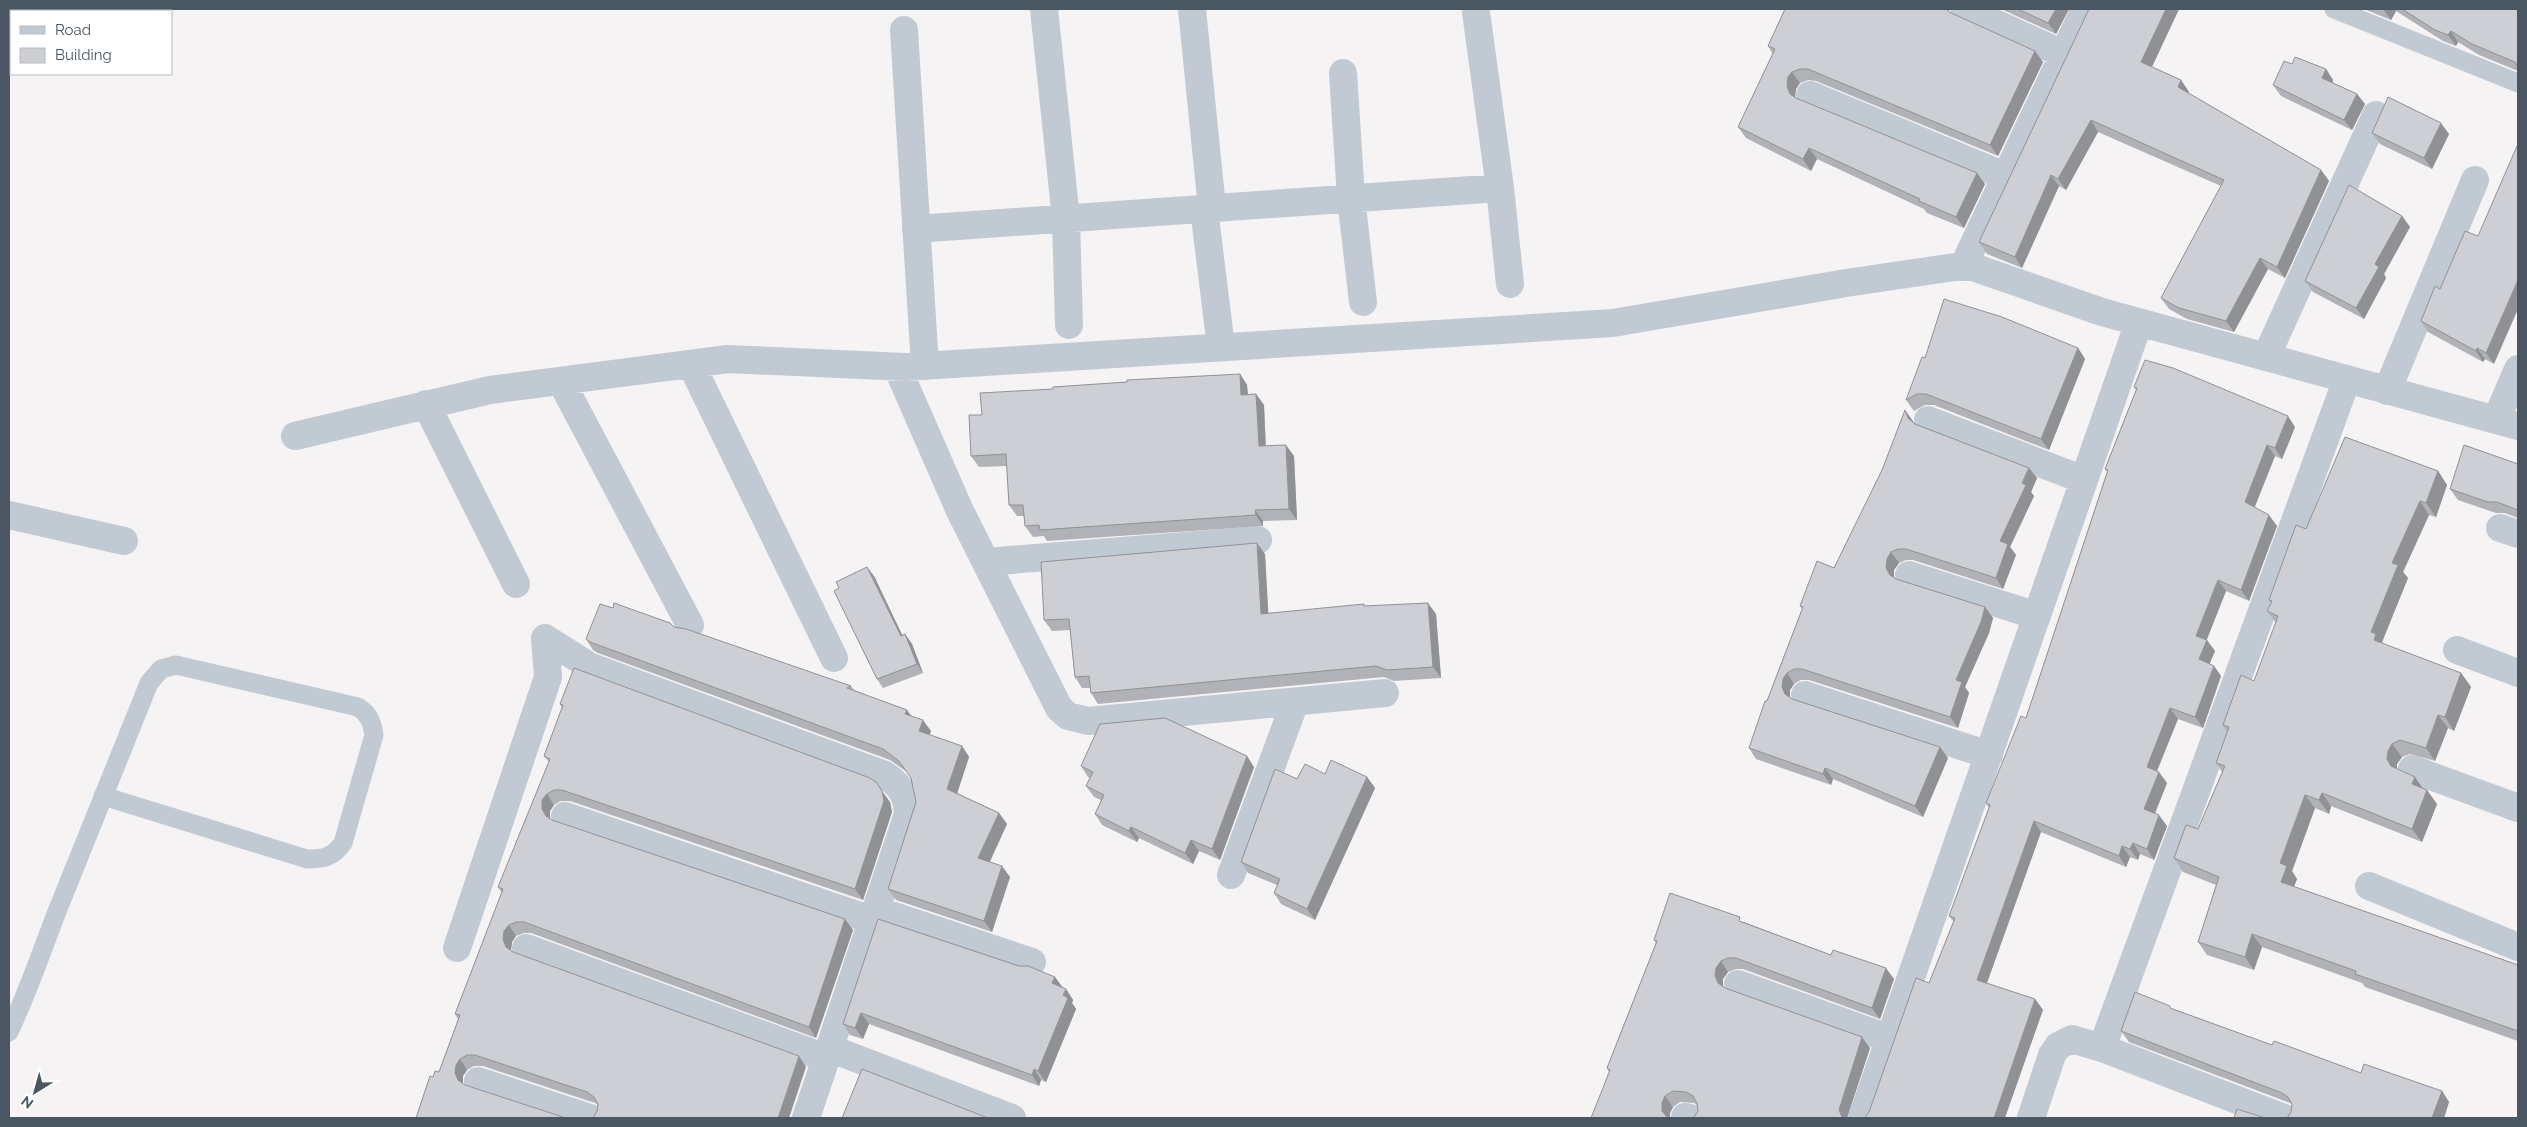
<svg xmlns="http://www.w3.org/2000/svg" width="2527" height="1127" viewBox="0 0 2527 1127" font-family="Raleway,sans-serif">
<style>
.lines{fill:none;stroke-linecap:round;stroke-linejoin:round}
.service{stroke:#c1cad2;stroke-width:19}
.minor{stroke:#c1cad2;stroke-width:28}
.wall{fill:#b0b2b7}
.shaded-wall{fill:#909195}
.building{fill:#cdcfd5;stroke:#909195}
</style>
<rect width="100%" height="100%" fill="#f5f3f3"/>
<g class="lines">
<!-- service -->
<path class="service" d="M2334,9L2518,83
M9,1032C28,992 42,950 58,909C88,834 119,758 149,683L161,669L176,665L358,707C369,714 372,722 374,735L343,843C333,857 324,859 307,859L103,796"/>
<!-- minor -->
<path class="minor" d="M1044,9L1066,219L1069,325
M1192,9L1212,208
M1964,9L2063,54
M1476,12L1500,188L1510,284
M904,30L925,366
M1343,73L1351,198L1363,302
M1810,95L2005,176
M1204,209L1221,347
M916,229L1500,188
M1963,267L2085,9
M2266,357L2376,115
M691,364L834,658
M897,367L960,511L1059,708L1068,716L1088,721L1385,693
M561,381L690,625
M2387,391L2475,180
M426,404L516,584
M1928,420L2084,480
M2496,420L2518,369
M295,436L490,390L728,359L905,367L1613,323L1846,283L1955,267H1973L2102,312L2518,426
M9,515L124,541
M2500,528L2518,534
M986,562L1258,540
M1909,575L2037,616
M2457,650L2518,673
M1805,695L1989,755
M2412,769L2518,808
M565,816L872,920
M1231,875L1295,702
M2369,886L2518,947
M876,910L1032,962
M457,948L548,677L545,638L591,667L885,775C901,786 907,795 908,814L806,1118
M526,948L826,1058
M1738,984L1890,1039
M829,1048L1012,1118
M2102,1048L2347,379
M478,1081L590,1118
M1685,1117L1690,1118
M1862,1118L2139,322
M2031,1118L2052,1055L2058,1046L2072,1039L2102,1048L2284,1118"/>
</g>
<!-- wall -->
<path class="wall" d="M1785,9H1949V12L2043,62L1998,156L1816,81L1808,80L1800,83L1796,89L1795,97L1796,98L1985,184L1964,228L1927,213L1924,209L1817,159L1811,171L1746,138L1738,127L1773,54L1768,46Z
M2001,9H2069L2056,34Z
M2089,9H2179L2152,67L2181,80L2189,92L2188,93L2321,170L2329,181L2285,278L2268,269L2234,332L2187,319L2169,309L2161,298L2221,186L2098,132L2066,190L2059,186L2022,268L1987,254L1979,242Z
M2364,9H2518V71L2479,55L2458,42L2456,46L2443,41L2396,11L2391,20Z
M2292,64L2326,69L2333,80V83L2357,94L2365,104L2352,130L2281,96L2273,85Z
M2372,133L2449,134L2432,169L2380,144Z
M2402,216L2410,227L2384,274L2386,278L2364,319L2313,292L2305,281Z
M2465,231L2494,364L2485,359L2483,362L2428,332L2421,321L2440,289Z
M2078,348L2085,359L2049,450L1934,405H1925L1914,411L1906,400L1925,358Z
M1240,374L1247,385L1248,395L1256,394L1264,405L1266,446L1294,456L1297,520L1263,521V526L1047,541L1044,536L1033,537L1025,526L1024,516H1017L1009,505L1007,466L979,467L971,456L982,415L1053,389L1127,382Z
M2134,387L2295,427L2282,459L2275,456L2255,507L2277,526L2249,601L2226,591L2206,640L2215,651L2209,664L2214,666L2221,676L2203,728L2178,719L2157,771L2167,783L2155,814L2167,826L2154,860L2140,854L2138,860L2130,857L2126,867L2041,832L1987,983L2035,999L2043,1010L1869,1112L1929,983L1954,922L1949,916L1989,808L1986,803L2026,718L2107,472L2105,469L2136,390Z
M1913,422L1915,424L2029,468L2037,478L2031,492L2034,496L2010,547L2016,555L2003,589L1913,560H1906L1899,563L1894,570V577L1896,579L1985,607L1993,618L1989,633L1965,687L1969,693L1958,728L1809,680H1801L1794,684L1790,690V697L1792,699L1948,758L1923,817L1833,779L1831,785L1756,759L1749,748L1802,609L1800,606L1834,568Z
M2518,464V518L2505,513H2496L2458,500L2450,489Z
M2438,471L2447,485L2436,517L2429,515L2403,572L2408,578L2382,642L2383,644L2461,673L2471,687L2454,731L2448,728L2435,761L2410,754L2402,757L2397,764V769L2424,789L2437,804L2422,842L2331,806L2329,814L2315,808L2292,871L2297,879L2294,887L2518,965V1041L2365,987L2362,983L2262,947L2254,970L2207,955L2198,942L2216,885L2183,872L2174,858L2198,829L2222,772L2216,763L2227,732L2223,725L2254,681L2276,623L2267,611L2271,603L2269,600L2306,529Z
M1265,554L1268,613L1366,606L1436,614L1441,678L1394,681L1384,677L1098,704L1091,693L1090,688H1082L1075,677L1070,630L1052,631L1044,620Z
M874,576L902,635L905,634L912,644L923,673L883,688L877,679Z
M674,627L851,686L854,690L912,716L931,731L929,735L962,746L969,757L957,793L999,813L1007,824L990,862L1010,877L992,932L896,900L888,889L916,802L911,778L907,772L890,760L598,653L593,650L586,639Z
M560,704L890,802L892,812L863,900L570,801H561L554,805L550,811V818L552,820L845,919L853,930L816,1038L531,933H524L516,936L512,942L511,950L513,952L806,1067L597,1111L598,1105L595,1103L483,1066H474L467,1070L463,1076V1083L433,1077L439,1072L458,1019L455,1014L502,893L498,887L549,762L544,756L562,708Z
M1081,766L1254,767L1220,860L1199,851L1193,864L1139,838L1137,842L1102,825L1095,814L1101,800L1094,797L1086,786L1090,778L1088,777Z
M1325,774L1367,777L1375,788L1315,920L1281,904L1274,893L1277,885L1248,873L1241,862L1297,779Z
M878,919L1019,966L1055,977L1063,988L1066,989L1073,1000L1072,1003L1076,1009L1046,1082L1041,1080L1039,1086L869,1024L863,1039L850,1035L843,1024Z
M1744,922L1894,979L1880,1019L1743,969H1736L1728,972L1723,979V986L1725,988L1870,1048L1847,1118H1693L1694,1117L1698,1111L1697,1105L1694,1103L1680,1102L1673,1107L1670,1113L1609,1072L1607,1068L1656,943L1654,940Z
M2173,1009L2272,1045L2361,1073L2442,1091L2449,1102L2444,1118H2287L2291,1112L2292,1105L2290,1103L2129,1042L2121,1031Z"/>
<!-- shaded-wall -->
<path class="shaded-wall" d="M2056,9H2069L2056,34L2048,23Z
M2166,9H2179L2149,73L2141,62Z
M2383,9H2394L2396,11L2391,20Z
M2451,31L2458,42L2456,46L2448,35Z
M2035,51L2043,62L1998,156L1990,145Z
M2326,69L2333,80L2330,89L2322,78Z
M1792,72L1800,83L1796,89L1795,98L1790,94L1787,86L1788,77Z
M2181,80L2189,92L2186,98L2178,87Z
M2357,94L2365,104L2352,130L2344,120Z
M2091,120L2098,132L2066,190L2058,179Z
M2441,123L2449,134L2432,169L2424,158Z
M1809,148L1817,159L1811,171L1803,159Z
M2321,170L2329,181L2285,278L2277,267Z
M1977,173L1985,184L1964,228L1956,217Z
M2051,175L2059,186L2022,268L2015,257Z
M2402,216L2410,227L2384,274L2386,278L2364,319L2356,308L2375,264Z
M2260,258L2268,269L2234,332L2226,321Z
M2518,280V309L2494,364L2486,353Z
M2078,348L2085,359L2049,450L2041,439Z
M2477,348L2485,359L2483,362L2476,351Z
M1240,374L1247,385L1249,406L1241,395Z
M1256,394L1264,405L1266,457L1259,446Z
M1905,410L1913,421L1916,429L1908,418Z
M2288,416L2295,427L2282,459L2275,448Z
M1286,445L1294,456L1297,520L1289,509Z
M2267,445L2275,456L2252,513L2245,502Z
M2029,468L2037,478L2031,492L2034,496L2010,547L2016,555L2003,589L1996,578L2000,541Z
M2438,471L2447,485L2436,517L2426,503Z
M2420,501L2429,515L2403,572L2408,578L2382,642L2386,648L2374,640L2371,632L2392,563Z
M1255,510L1263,521V526L1256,515Z
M2269,515L2277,526L2249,601L2241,590Z
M1257,543L1265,554L1269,625L1261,614Z
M1891,552L1899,563L1894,570V579L1890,575L1886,568L1887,559Z
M867,567L874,576L907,645L901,636Z
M2218,580L2226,591L2204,647L2196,636Z
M1428,603L1436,614L1441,678L1433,667Z
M1985,607L1993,618L1989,633L1965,687L1969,693L1958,728L1950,717L1956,680Z
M905,634L912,644L923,673L917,664Z
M2207,640L2215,651L2207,670L2199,659Z
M2214,666L2221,676L2203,728L2195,717Z
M1787,673L1794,684L1790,690V698L1785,694L1782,687L1783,679Z
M2461,673L2471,687L2454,731L2445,717Z
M2170,708L2178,719L2154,778L2147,767Z
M907,710L915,721L905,714Z
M2438,715L2448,728L2435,761L2426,748Z
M923,720L931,731L927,742L919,731Z
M2392,744L2402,757L2397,764V772L2391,766L2387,759L2388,751Z
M962,746L969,757L955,800L947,789Z
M1940,747L1948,758L1923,817L1915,806Z
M1247,756L1254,767L1220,860L1212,849Z
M1825,768L1833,779L1831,785L1823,774Z
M2159,772L2167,783L2152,820L2144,809Z
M1367,777L1375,788L1315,920L1307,909Z
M2415,777L2424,790L2412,784Z
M2427,790L2437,804L2422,842L2412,829Z
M882,791L890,802L892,812L863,900L855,889Z
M2322,793L2331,806L2329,814L2319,800Z
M547,794L554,805L550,811V820L546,816L542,809V800Z
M2305,795L2315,808L2292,871L2297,879L2290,896L2281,882L2280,863Z
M999,813L1007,824L986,869L978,858Z
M2159,815L2167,826L2154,860L2147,849Z
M2034,821L2041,832L1984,991L1977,980Z
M1131,827L1139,838L1137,842L1129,831Z
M1191,840L1199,851L1193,864L1185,853Z
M2133,843L2140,854L2138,860L2130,849Z
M2122,846L2130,857L2126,867L2119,856Z
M1002,866L1010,877L992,932L984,921Z
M845,919L853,930L816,1038L809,1027Z
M509,925L516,936L512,942L511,950L506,947L503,939L504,931Z
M2252,934L2262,947L2254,970L2245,957Z
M1721,961L1728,972L1723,979V987L1718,983L1715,976L1716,968Z
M1886,968L1894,979L1880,1019L1872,1008Z
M1055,977L1063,988L1052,983Z
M1066,989L1073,1000L1072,1003L1076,1009L1046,1082L1038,1071Z
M2035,999L2043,1010L2005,1118H1994Z
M861,1013L869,1024L863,1039L855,1028Z
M1862,1037L1870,1048L1847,1118H1843L1839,1110Z
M799,1056L806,1067L789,1118H778Z
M460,1059L467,1070L463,1076V1084L458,1080L455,1073L456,1065Z
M1034,1069L1041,1080L1039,1086L1032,1075Z
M2442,1091L2449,1102L2444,1118H2432Z
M1665,1096L1673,1107L1670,1113V1118H1667L1662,1111V1103Z"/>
<!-- building -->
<path class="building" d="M1785,9H1946L1949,12L2035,51L1990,145L1808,69H1800L1792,72L1788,77L1787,86L1790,94L1796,98L1977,173L1956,217L1919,201L1920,199L1809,148L1803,159L1738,127L1775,49L1768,46Z
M2018,9H2056L2048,23Z
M2089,9H2166L2141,62L2181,80L2178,87L2321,170L2277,267L2260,258L2226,321L2179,308L2161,298L2224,180L2091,120L2058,179L2051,175L2015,257L1979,242Z
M2402,9H2518V67L2515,62L2472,44L2451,31L2448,35L2435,30Z
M2295,57L2326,69L2322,78L2357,94L2344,120L2273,85L2284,61L2292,64Z
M2388,97L2441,123L2424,158L2372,133Z
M2517,146H2518V280L2486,353L2477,348L2476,351L2421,321L2435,286L2440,289L2465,231L2478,236Z
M2349,185L2402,216L2375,264L2379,267L2356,308L2305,281Z
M1944,299L2002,317L2078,348L2041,439L1926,394H1917L1906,400L1922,357L1925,358Z
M2145,360L2173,368L2288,416L2275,448L2267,445L2245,502L2269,515L2241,590L2218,580L2196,636L2207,640L2199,659L2214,666L2195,717L2170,708L2147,767L2159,772L2144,809L2159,815L2147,849L2133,843L2130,849L2122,846L2119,856L2034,821L1977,980L2035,999L1994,1118H1865L1869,1112L1916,978L1929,983L1955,918L1949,916L1990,805L1986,803L2021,716L2026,718L2108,470L2105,469L2137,388L2134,387Z
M1240,374L1241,395L1256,394L1259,446L1286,445L1289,509L1255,510L1256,515L1040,530L1039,525L1025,526L1023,505H1009L1006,454L971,456L969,415H982L980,393L1053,389V387L1127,382V380Z
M1905,410L1908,418L1915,424L2029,468L2022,483L2026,485L2000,541L2008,544L1996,578L1906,549H1898L1891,552L1887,559L1886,568L1890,575L1896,579L1985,607L1981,622L1956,680L1962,682L1950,717L1802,669H1794L1787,673L1783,679L1782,687L1785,694L1792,699L1940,747L1915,806L1825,768L1823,774L1749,748L1765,701H1767L1803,607L1800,606L1817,561L1834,568L1882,470Z
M2345,437L2438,471L2426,503L2420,501L2392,563L2398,565L2371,632L2376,634L2374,640L2461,673L2445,717L2438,715L2426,748L2400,740L2392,744L2388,751L2387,759L2391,766L2415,777L2412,784L2427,790L2412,829L2322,793L2319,800L2305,795L2280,863L2287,866L2281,882L2518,965V1031L2355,974L2356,971L2252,934L2245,957L2198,942L2219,877L2174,858L2186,825L2198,829L2225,766L2216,763L2229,727L2223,725L2241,675L2254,681L2278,616L2267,611L2272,601L2269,600L2296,525L2306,529Z
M2464,445L2518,464V510L2497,502H2488L2450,489Z
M1257,543L1261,614L1364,604V606L1428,603L1433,667L1387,670L1376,666L1091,693L1089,676L1075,677L1069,619L1044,620L1041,562Z
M867,567L901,636L905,634L917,664L877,679L834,591L839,588L836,582Z
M614,603L670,623L674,627L686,629L851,686L847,688L907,710L905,714L923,720L919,731L962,746L947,789L999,813L978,858L1002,866L984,921L888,889L916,802L911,778L899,761L883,749L590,642L586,639L600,604L613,608Z
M574,668L870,778L877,783L882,791L884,801L855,889L562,790H554L547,794L542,800V809L546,816L552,820L845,919L809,1027L524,922H516L509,925L504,931L503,939L506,947L513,952L799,1056L778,1118H593L597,1111L598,1104L594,1097L587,1092L475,1055H467L460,1059L456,1065L455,1073L458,1080L465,1085L566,1118H416L430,1076L433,1077L435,1071L439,1072L460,1015L455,1014L503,889L498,887L550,759L544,756L563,705L560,704Z
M1165,718L1247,756L1212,849L1191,840L1185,853L1131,827L1129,831L1095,814L1104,795L1086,786L1093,772L1081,766L1100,724Z
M1331,760L1367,777L1307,909L1274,893L1280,879L1241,862L1275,769L1297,779L1305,764L1325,774Z
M1670,893L1740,917L1739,921L1831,955L1833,950L1886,968L1872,1008L1736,958H1728L1721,961L1716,968L1715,976L1718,983L1725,988L1862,1037L1839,1110L1842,1117L1844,1118H1693L1694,1117L1698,1111L1697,1103L1693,1096L1686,1092L1673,1091L1665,1096L1662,1103V1111L1667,1117L1668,1118H1591L1610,1070L1607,1068L1657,941L1654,940Z
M878,919L1019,966H1028L1055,977L1052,983L1066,989L1063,995L1068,998L1038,1071L1034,1069L1032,1075L861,1013L855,1028L843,1024Z
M2135,992L2170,1006V1008L2272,1045L2274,1041L2361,1073L2364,1064L2442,1091L2432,1118H2287L2291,1112L2292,1104L2288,1097L2282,1093L2121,1031Z
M862,1069L988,1118H842Z
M2237,1109L2265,1118H2234Z"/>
<!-- border -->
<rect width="2527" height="1127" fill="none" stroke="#4a5661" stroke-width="20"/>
<!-- legend -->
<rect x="10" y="10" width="162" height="65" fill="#ffffff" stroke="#b7bbc0"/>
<rect x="20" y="26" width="25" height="8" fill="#c1cad2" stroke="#b7bbc0"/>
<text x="55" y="35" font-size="15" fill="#4a5661">Road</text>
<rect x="20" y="48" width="25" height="15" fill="#cdcfd5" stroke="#b7bbc0"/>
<text x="55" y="60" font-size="15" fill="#4a5661">Building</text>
<!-- north arrow -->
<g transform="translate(35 1092) rotate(217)" stroke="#ffffff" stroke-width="4" paint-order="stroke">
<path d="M0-4L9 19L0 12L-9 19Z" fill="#4a5661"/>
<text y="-8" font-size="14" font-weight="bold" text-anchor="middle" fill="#4a5661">N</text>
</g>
</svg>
